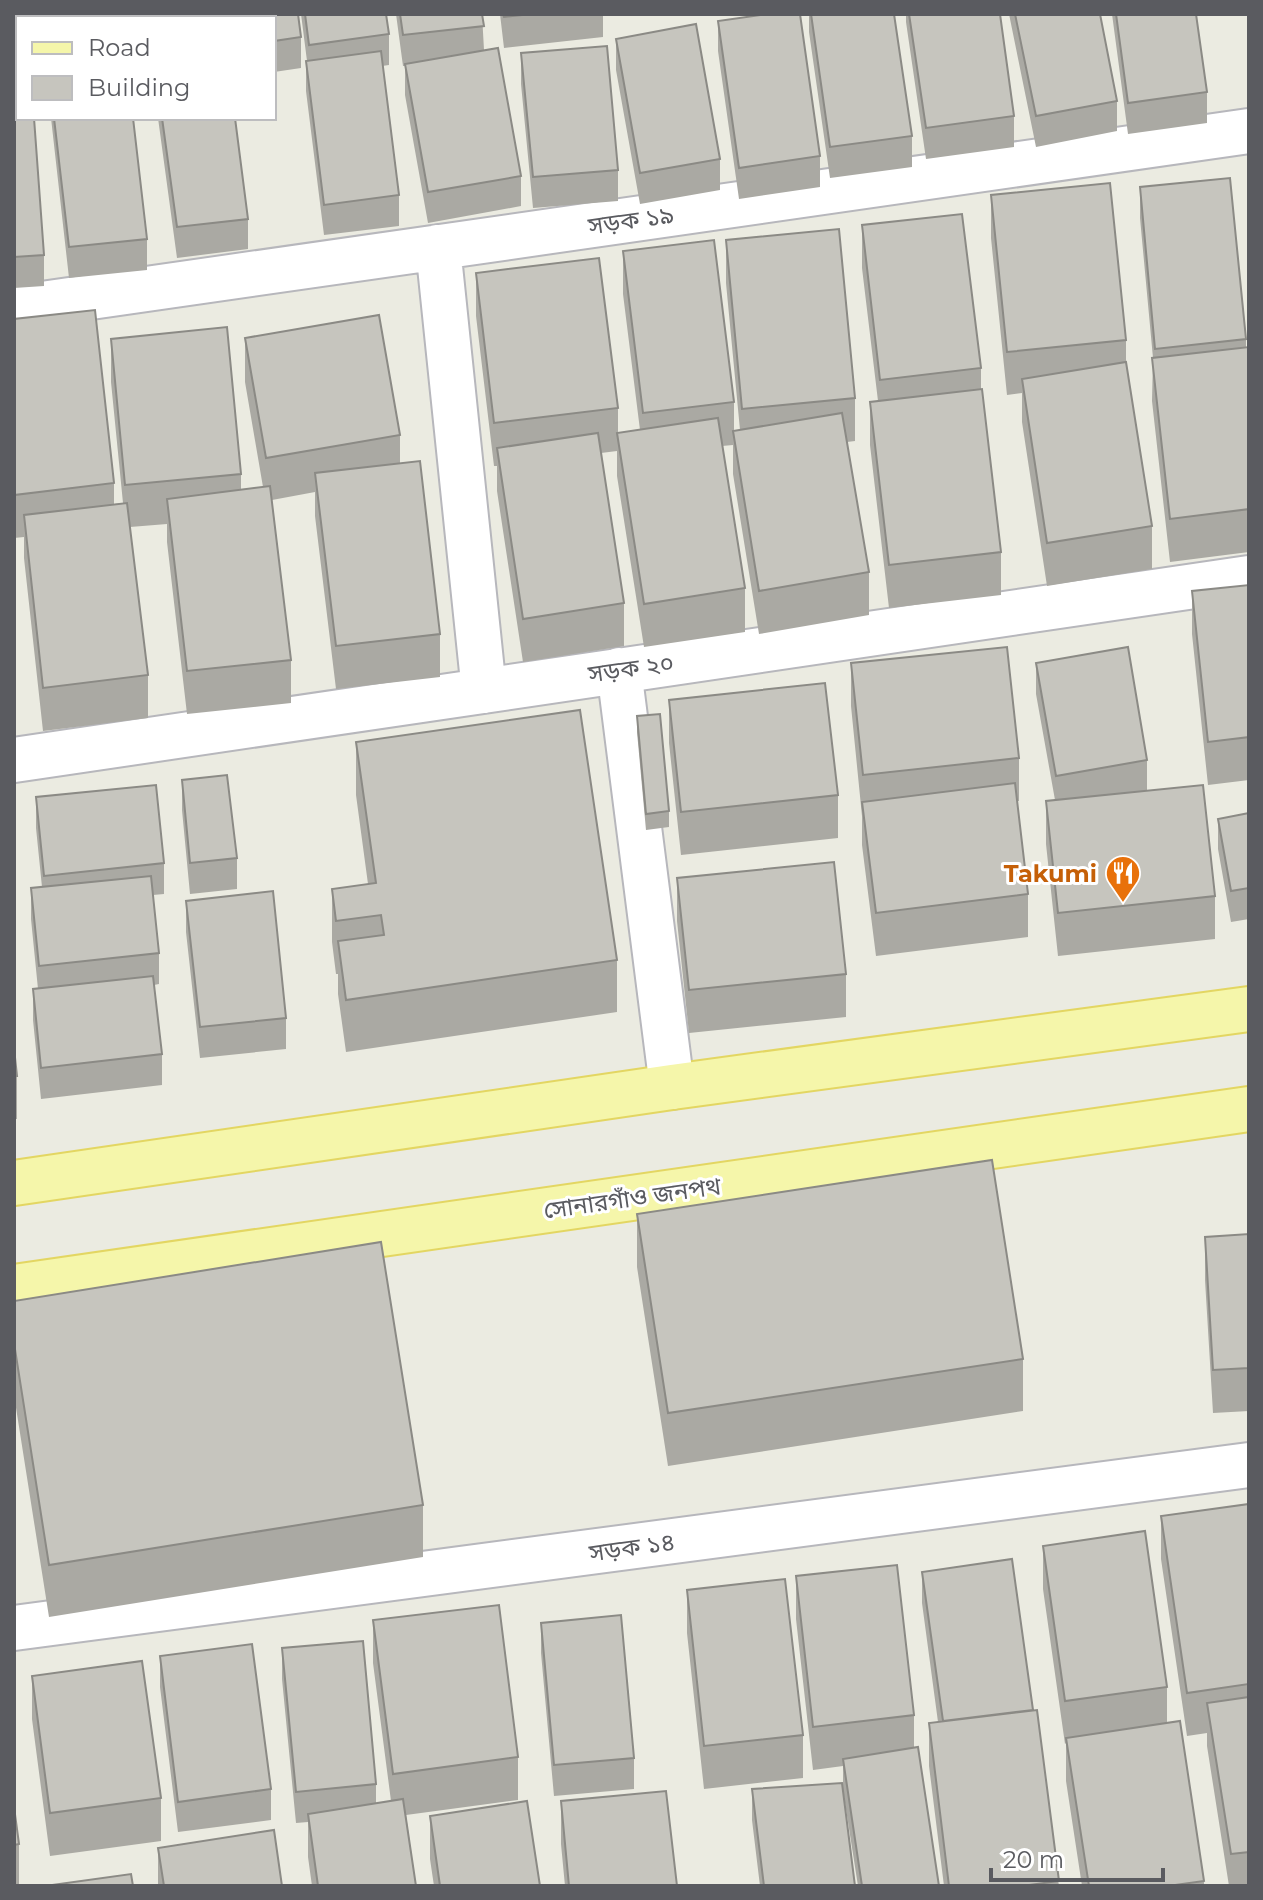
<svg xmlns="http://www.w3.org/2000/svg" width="1263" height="1900" viewBox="0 0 1263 1900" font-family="Montserrat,'Noto Sans Bengali',sans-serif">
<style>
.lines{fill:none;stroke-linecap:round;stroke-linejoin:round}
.minor-casing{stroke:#b7b7bc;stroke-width:48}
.major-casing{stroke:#e3d662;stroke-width:48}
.minor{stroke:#fff;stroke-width:44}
.major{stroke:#f5f6aa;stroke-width:44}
.wall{fill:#aaa9a3}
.building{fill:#c6c5be;stroke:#8b8a85;stroke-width:2}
.labels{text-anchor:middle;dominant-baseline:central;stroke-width:6;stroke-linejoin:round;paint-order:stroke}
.street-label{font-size:24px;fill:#5a5b60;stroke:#fff}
.food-label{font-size:24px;font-weight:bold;fill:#c56008;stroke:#fff;text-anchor:end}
</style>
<rect width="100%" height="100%" fill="#ebebe1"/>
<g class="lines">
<!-- minor casing -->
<g class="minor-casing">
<path id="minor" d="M438,247L484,691
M14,308L1249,131
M619,670L672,1087
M14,760L1249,578
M14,1628L1249,1465"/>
</g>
<!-- major casing -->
<g class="major-casing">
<path id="major" d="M14,1183L672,1087L1249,1009
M14,1287L1249,1109"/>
</g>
<!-- minor -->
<use href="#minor" class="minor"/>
<!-- major -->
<use href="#major" class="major"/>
</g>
<!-- wall -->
<path class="wall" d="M14,14L18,40V102H14Z
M218,14H298L301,37V68L274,72V18H219Z
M301,14H386L389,34V65L382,66L399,195V226L324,235L306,91V61H307Z
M396,14H482L484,50L521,176V206L428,223L405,95V66H403Z
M500,14H603V37L504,48Z
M809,14H894L912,136V167L830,178L809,32Z
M906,14H1000L1014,116V147L926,159L906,22Z
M1009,14H1100L1117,101V131L1036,147Z
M1112,14H1196L1207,92V123L1128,134Z
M718,21L820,156V187L739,199L718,51Z
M616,39L720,159V190L640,204L616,70Z
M521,53L618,170V201L533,208L521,84Z
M14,105L44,255V286L14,288Z
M51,118H133L147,239V270L69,278Z
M158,118H235L248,219V249L177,258Z
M1140,187L1246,339V347H1249V552L1170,562L1152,401L1153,358L1140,218Z
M991,195L1126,340V362L1152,526V569L1047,586L1022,422V393L1007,395L991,238Z
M862,225L981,368V389L1001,552V595L889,608L870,445V402L878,401L862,268Z
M726,240L855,398V441L847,442L869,572V615L759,634L733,474V445L722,446L745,588V632L644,647L617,476V451L601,453L624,603V646L523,662L497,491V466H494L476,316V273L618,408V433L640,430L623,294V251L734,402V431L740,430L726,283Z
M14,319L114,483V504L123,503L111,382V339L241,474V490L263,487L245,382V338L400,435V463L440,634V677L336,689L315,516V492L272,500L291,660V703L187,714L167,542V524L130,527L148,675V718L43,731L24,558V537L14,538Z
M1249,585V780L1208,785L1192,634V591Z
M851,663L1019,758V801H1017L1028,894V937L876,956L862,845V816L851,706Z
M1036,663L1147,760V791L1215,896V939L1058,956L1046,844V801L1055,800L1036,694Z
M14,688L16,703V746H14Z
M669,700L838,795V838L681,855L669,743Z
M637,716L669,811V827L646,830L637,732Z
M356,742L617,960V1012L346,1052L338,994V974H336L332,942V889L368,884L356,795Z
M182,780L237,858V889L190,894L182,810Z
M36,797L164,863V894L153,895L159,953V984L154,985L162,1054V1085L41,1099L33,1020V989H38L31,919V888L42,887L36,828Z
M1249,813V919L1231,922L1218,849V819Z
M677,878L846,974V1017L689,1033L677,921Z
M186,901L286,1018V1049L200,1058L186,932Z
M14,1048L17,1076V1119H14Z
M637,1214L1023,1359V1411L668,1466L637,1267Z
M1249,1234V1411L1213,1413L1205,1280V1237Z
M14,1301L423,1505V1557L49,1617L14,1395Z
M1249,1504V1886H1229L1207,1746V1733L1187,1736L1161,1559V1516Z
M1043,1546L1167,1687V1723L1204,1881V1886H1082L1066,1781V1743L1065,1744L1043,1589Z
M922,1572L1033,1710L1059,1886H944L929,1766V1723L938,1722L922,1603Z
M796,1576L914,1715V1748L939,1886H858L843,1790V1766L813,1770L796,1619Z
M687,1590L803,1735V1778L704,1789L687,1633Z
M373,1620L518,1757V1800L406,1815L416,1886H312L308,1857V1822L296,1823L282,1679V1648L376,1784V1803L391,1801L373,1663Z
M541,1623L634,1758V1789L554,1796L541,1653Z
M160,1656L271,1789V1820L178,1832L160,1687Z
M32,1676L161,1798V1841L50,1856L32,1719Z
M752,1789L855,1886H760L752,1820Z
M561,1801L677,1886H565L561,1844Z
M14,1807L19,1844V1886H14Z
M430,1816L540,1886H434L430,1859Z
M158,1848L282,1886H158Z"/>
<!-- building -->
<path class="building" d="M14,14H16L18,40V71H14Z
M42,14H119V18H42Z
M126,14H213L214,18H127Z
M222,14H298L301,37L274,41V18H223Z
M305,14H386L389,34L309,45Z
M400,14H482L484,26L403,35Z
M503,14H532L504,17Z
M768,14H800L820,156L739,168L718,21Z
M811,14H894L912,136L830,147Z
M909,14H1000L1014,116L926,128Z
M1015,14H1100L1117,101L1036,116Z
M1116,14H1196L1207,92L1128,103Z
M696,24L720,159L640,173L616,39Z
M607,46L618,170L533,177L521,53Z
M498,48L521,176L428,192L405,64Z
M381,51L399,195L324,205L306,61Z
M14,105H18V118H34L44,255L14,257Z
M54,118H133L147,239L69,247Z
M162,118H235L248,219L177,227Z
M1230,178L1246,339L1155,349L1140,187Z
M1110,183L1126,340L1007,352L991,195Z
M962,214L981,368L880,380L862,225Z
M839,229L855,398L742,409L726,240Z
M714,240L734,402L643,413L623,251Z
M599,258L618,408L494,423L476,273Z
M95,310L114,483L14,495V319Z
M379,315L400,435L266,458L245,338Z
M227,327L241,474L125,485L111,339Z
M1249,347V509L1170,519L1152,358Z
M1126,362L1152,526L1047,543L1022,379Z
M982,389L1001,552L889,565L870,402Z
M842,413L869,572L759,591L733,431Z
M718,418L745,588L644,604L617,433Z
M598,433L624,603L523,619L497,448Z
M420,461L440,634L336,646L315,473Z
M270,486L291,660L187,671L167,499Z
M127,503L148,675L43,688L24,515Z
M1249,585V737L1208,742L1192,591Z
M1007,647L1019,758L863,775L851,663Z
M1128,647L1147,760L1056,776L1036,663Z
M825,683L838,795L681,812L669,700Z
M580,710L617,960L346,1000L338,941L384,935L381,915L336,921L332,889L376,883L356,742Z
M660,714L669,811L646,814L637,716Z
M227,775L237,858L190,863L182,780Z
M1015,783L1028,894L876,913L862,802Z
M156,785L164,863L44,876L36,797Z
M1203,785L1215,896L1058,913L1046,801Z
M1249,813V888L1231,891L1218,819Z
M834,862L846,974L689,990L677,878Z
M151,876L159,953L39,966L31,888Z
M273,891L286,1018L200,1027L186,901Z
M153,976L162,1054L41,1068L33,989Z
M14,1048L17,1076H14Z
M992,1160L1023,1359L668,1413L637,1214Z
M1249,1234V1368L1213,1370L1205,1237Z
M381,1242L423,1505L49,1565L14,1343V1301Z
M1249,1504V1684L1187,1693L1161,1516Z
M1145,1531L1167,1687L1065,1701L1043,1546Z
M1012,1559L1033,1710L943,1721L922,1572Z
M897,1565L914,1715L813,1727L796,1576Z
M785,1579L803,1735L704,1746L687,1590Z
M499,1605L518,1757L393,1774L373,1620Z
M621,1615L634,1758L554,1765L541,1623Z
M363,1641L376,1784L296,1792L282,1648Z
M252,1644L271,1789L178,1802L160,1656Z
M142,1661L161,1798L50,1813L32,1676Z
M1249,1697V1852L1231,1854L1207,1703Z
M1037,1710L1059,1881L1022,1886H949L929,1723Z
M1180,1721L1204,1881L1168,1886H1089L1066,1738Z
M918,1747L939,1886H862L843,1759Z
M842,1783L855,1886H764L752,1789Z
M666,1791L677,1886H569L561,1801Z
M403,1799L416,1886H318L308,1814Z
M527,1801L540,1886H440L430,1816Z
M14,1807L19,1844L14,1845Z
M274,1830L282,1886H164L158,1848Z
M131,1874L133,1886H45Z"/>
<!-- icons -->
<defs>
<g id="restaurant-pin" transform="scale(1.8)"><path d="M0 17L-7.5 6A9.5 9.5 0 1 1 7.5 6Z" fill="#e8710a" stroke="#fff"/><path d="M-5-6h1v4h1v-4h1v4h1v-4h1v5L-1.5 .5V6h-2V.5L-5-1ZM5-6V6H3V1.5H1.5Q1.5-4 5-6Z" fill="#fff"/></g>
</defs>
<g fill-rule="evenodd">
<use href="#restaurant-pin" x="1123" y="873"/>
</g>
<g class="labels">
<!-- street labels -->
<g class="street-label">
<text transform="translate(631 220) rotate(-8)">সড়ক ১৯</text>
<text transform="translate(631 668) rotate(-8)">সড়ক ২০</text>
<text transform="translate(632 1198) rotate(-8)">সোনারগাঁও জনপথ</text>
<text transform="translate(632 1547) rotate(-8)">সড়ক ১৪</text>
</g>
<!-- food labels -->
<g class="food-label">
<text x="1097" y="873">Takumi</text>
</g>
</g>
<!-- border -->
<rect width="1263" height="1900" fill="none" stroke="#5a5b60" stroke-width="32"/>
<!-- legend -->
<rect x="16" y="16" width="260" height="104" fill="#ffffff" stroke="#bdbdbf" stroke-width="2"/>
<rect x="32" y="42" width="40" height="12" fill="#f5f6aa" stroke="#bdbdbf" stroke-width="2"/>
<text x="88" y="56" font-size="24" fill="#5a5b60">Road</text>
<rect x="32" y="76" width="40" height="24" fill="#c6c5be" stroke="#bdbdbf" stroke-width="2"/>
<text x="88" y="96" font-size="24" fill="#5a5b60">Building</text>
<!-- scale -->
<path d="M991 1868v12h172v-12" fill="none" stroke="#5a5b60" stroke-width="4"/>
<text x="1003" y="1868" font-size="24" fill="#5a5b60" stroke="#ffffff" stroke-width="6" paint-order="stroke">20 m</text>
</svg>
